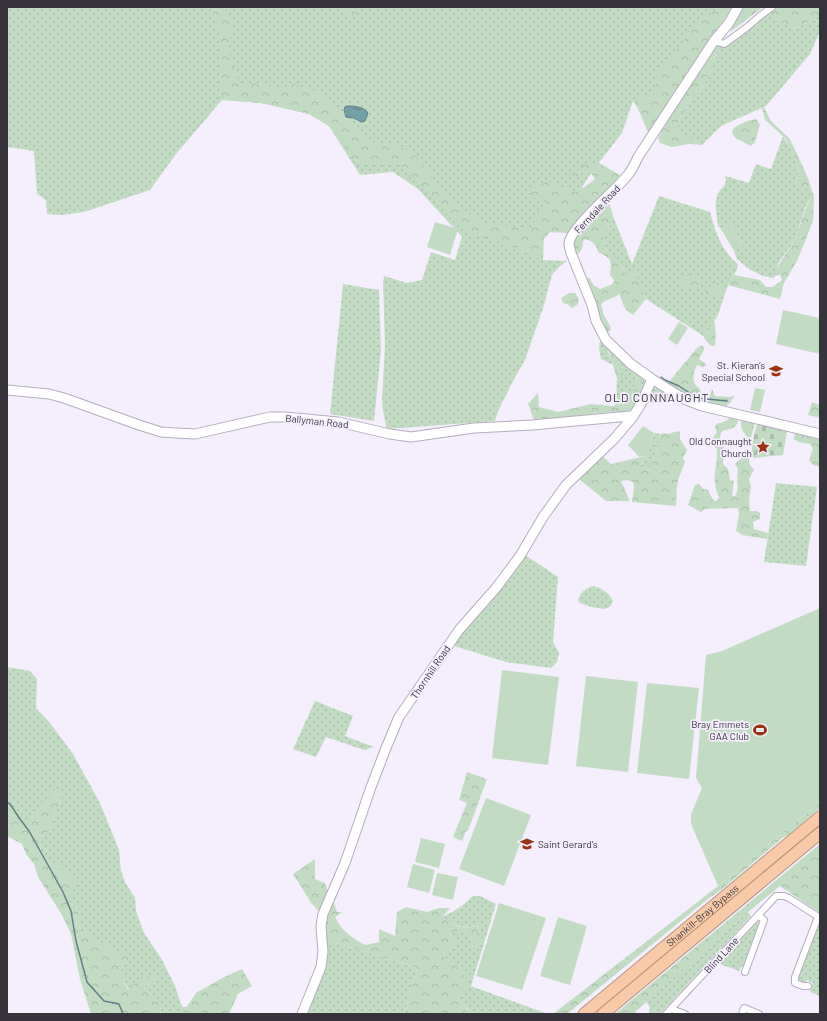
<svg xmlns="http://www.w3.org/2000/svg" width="827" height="1021" viewBox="0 0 827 1021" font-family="Barlow,sans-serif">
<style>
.grass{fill:url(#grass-dots)}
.forest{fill:url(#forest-crowns)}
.cemetery{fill:url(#cemetery-stones)}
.garden{fill:#c2dcc3}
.water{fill:url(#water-ripples);stroke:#617f86}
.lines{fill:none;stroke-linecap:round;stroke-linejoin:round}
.stream{stroke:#617f86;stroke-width:1.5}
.street-casing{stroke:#b4acbd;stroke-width:8}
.secondary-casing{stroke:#b4acbd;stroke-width:11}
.highway-casing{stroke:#b59581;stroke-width:13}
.street{stroke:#fff;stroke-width:6}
.secondary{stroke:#fff;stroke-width:9}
.highway{stroke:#f9caa7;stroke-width:11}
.labels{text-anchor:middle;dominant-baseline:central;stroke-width:3.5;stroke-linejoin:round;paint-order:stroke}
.street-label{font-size:10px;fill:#36333a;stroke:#f5eefd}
.poi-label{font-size:10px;fill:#36333a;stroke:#f5eefd;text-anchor:end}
.quarter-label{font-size:12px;letter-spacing:1px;fill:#36333a;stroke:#f5eefd}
</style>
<defs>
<pattern id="grass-dots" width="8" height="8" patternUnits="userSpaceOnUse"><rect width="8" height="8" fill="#c2dcc3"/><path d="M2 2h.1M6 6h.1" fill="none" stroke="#a7bda8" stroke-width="1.8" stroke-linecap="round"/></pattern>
<pattern id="forest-crowns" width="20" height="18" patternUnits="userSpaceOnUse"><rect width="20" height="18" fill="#c2dcc3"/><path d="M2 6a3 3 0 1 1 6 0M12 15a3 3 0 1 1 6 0" fill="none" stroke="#a7bda8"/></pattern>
<pattern id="cemetery-stones" width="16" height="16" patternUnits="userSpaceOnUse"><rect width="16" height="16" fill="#c2dcc3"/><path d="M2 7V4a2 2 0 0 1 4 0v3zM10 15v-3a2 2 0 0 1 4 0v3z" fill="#a7bda8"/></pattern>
<pattern id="water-ripples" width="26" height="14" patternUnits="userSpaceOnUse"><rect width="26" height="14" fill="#739fa7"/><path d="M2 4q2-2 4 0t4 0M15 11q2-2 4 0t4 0" fill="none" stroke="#5f8289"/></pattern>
</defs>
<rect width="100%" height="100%" fill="#f5eefd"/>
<!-- grass -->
<path class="grass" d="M7,7H723L661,94L637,107L633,101L622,133L591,173L566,213L540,244L543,260L567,261L559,267L552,275L543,308L525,360L514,379L498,411L495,421L387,429L383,411L382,399L385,345L383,284L384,276L407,283L422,280L431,252L455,260L462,237L418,189L393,172L360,175L329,126L309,114L261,103L222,100L176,154L150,190L84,212L62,215L47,214L46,200L37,194L34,151L7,147Z
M763,13L768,14L794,29L820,16V31L810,54L766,106L721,126L702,145L676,131L680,118L689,105L692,95L703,87L718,54L708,60L714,49Z
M783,136L792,151L799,170L796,185L810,188L811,197L806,206L795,239L778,264L777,268L780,274L772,278L763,276L749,269L737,259L734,251L743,245L730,223L721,229L718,226C717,217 714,204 717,196C720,186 728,188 725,176L749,183L756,164L771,169Z
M659,196L710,212C715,231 722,252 738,264L737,269L728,285L718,315L705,337L646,299L632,266L631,279L606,249L602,233L610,226L613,216L632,264Z
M343,284L379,290L381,351L374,421L330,414Z
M600,339C606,348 610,354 613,365L601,359L599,348Z
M619,367L630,369L637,379L629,404L615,406C618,396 616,388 617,378L618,381Z
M656,388H659L679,400L680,402L661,401L646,404C647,399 650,390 656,388Z
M654,433L660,434L655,457L649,471L641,466V464L647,457L646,456Z
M776,483L817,487L806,566L764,562Z
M525,555L558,577L553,642L559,653L557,662L551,668L506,662L451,645Z
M593,586C601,587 610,594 613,601C612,603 611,606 609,607C604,612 586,605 580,603L578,600C581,591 585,589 593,586Z
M7,667L30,671L37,679L36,708L50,723L73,754L100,803L119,850L121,871L125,882L135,898L136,911L144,933L161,958L175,986L182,1007H187L182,1014H160L162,1006L144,988L159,975L129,990L122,977V965L129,959L115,953L106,944L96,941L82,935L79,925V911L69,902L58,864L46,861L40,849L43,834L52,831V820L63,796L59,785L19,829L7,794Z
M315,701L353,716L345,736L374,747L364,750L326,737L316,757L293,749Z
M474,896H480L496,904L471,986L548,1014H459L468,1010L456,996L470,986L462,970L446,959L443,953L450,950L459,941L451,940L450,933L459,930L471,934L473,948L479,925C467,929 451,927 443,916C450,914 457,909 464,904C468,901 469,898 474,896Z
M748,912L751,916L660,1014H649L650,1007L646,1002Z
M758,921L759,924L758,930L746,964L741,967L739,971L720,964V962Z
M820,925V996L810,992L813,983L807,980L804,983L797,981V978L816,927H818Z
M327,940L417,968L404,1014H305L325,968L327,958Z"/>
<!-- forest -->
<path class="forest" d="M212,7H225L231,22L229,51L235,74L241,83H256L281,88L293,84L316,91L367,141L395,145L414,153L450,199L484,224L533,229L535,215L545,204L540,198H530L531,190L546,180L571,191L585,187L595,179L591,173L585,170L575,178H570L585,163H599L620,175L605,195L568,233L544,232L543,260L502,243L464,232L401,165L356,164L329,126L309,114L261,103L222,100L219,72V34Z
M342,7H363L352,16L346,15Z
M720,7H732L651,135L649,134L634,100L655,93L657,71L676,51L696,24Z
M743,7H763L730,32Z
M778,7H820V16L794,29L768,14Z
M719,54L703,87L692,95L689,105L680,118L676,131L702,145L689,144L672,147L660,143L658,138L684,94L708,60Z
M764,107L771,121L790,139L808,178L814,197L813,221L798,259L784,283L780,299L728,285L734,275L760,280L766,287H773L782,280L777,268L795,239L807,206L811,197L810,188L800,191L796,185L799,170L792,151L785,138L765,120L762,108Z
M756,119L760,125L755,142L751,146L737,139L732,134L733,129C740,123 747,121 756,119Z
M607,198C613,215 618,220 602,233L606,249L631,279L632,264L646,299L633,315C622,308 624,304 619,294C613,299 606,299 601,304L603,313L611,328L610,331L606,333L594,302L583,278H590L593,285L600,289L613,284L614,280L610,275C612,260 612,259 598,252C597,245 593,242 586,239L583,241C583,249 581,253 574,256L573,249L574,237Z
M684,275H698L701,279C697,296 684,290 680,278Z
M715,283H722L724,288L717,296H708L705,294L706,289Z
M569,293H575L579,299L577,305L572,308L569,305L563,303L561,298Z
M714,322C716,326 716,341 715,346H711L704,338L703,332Z
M602,342L641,376L644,380L645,386L635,407L626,412H609L567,417L534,420L528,404L538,393L539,407L558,412L591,404L611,406L629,404L637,379L630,369L619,367L618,382L609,352L604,347Z
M701,345L704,347V350L699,359L707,365L703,367L697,365C694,370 692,379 695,384C698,388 701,389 702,395L698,400L684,394L668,383L696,349Z
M712,389L715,396L730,397L735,395L730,403L726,406L708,403Z
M812,402L820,405V418L808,415Z
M731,417L737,418L738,421C736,429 729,429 722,431C719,438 719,442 724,447L723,464L728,469L730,480L734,481L732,496H735C740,489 736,478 738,469L735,464L741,458L744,450H747L750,465L754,470L749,479L751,486L749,500L750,511H757L760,513V519L753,522L754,529L768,533L767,539L742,535L736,531L739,514L738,508L705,509L701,512L688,505L695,485L699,484L703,489L708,490L713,500L717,501L719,497C710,478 718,468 717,449L712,444L711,440L717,432L715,428L716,424L726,421Z
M742,419L755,422L751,438H749C743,432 739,428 742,419Z
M678,431L680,432V439L687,450L683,458L685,462C683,468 680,474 678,480C676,489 677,497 676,506L632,502L634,488L633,482L627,480L621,481L630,501H606L579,479L602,456L611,464L646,456L647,457L641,464V466L649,471L655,457L660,434L664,433L668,434Z
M795,432L820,437V467L813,465L809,460L813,448L810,444L798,442L794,439Z
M467,772L487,779L468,831H466L462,841L453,837L467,803L459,800Z
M59,784L63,796L52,820V831L43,834L40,849L46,861L58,864L77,882L69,902L79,911L81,917L79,925L82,934L88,929L96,941L106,944L115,953L129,954V959L122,965V977L128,990L141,977L159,975L144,988L162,1006L160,1014H91L80,979L71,934L62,915L38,877L34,864L26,854L22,844L7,836V794L19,828Z
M820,802V808L789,835L782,838L780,840L721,890L709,898L567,1014H553L718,886Z
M820,844V913L780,886L748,912L633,1014H615Z
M315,859V879L325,883L328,891L321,913L312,904L293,874Z
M333,900L337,912H342L335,917C341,930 352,938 365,945L379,942V929L395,936L397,912L406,907L427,912L439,908H450L443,916C451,927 467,930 479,925L477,934L482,939L473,949L471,934L459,931L450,933L451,940L460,941L450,950L443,953L446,959L462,970L471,986L457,996L468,1011L459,1014H404L417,968L327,940C326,922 326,917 333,900Z
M242,969L252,986L238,994L229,1014H182L196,993L224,977Z"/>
<!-- cemetery -->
<path class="cemetery" d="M757,424L787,431L783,455L753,458C750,446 754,436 757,424Z"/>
<!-- garden -->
<path class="garden" d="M435,222L458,229L450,255L427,247Z
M730,223L743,245L734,251L721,229Z
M783,310L820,318V354L776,344Z
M679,322L688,328L677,345L668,339Z
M755,388L765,390L760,412L750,410Z
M643,426L654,433L646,456L639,457L628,445Z
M820,608V802L718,886L691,824V814L702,788L696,778L706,655L722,651Z
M502,670L559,677L548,765L492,758Z
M586,676L638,682L628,772L576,766Z
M647,683L699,688L689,779L637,773Z
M486,798L531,815L504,886L459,869Z
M421,838L445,844L439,868L415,862Z
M413,864L435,870L429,893L407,887Z
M437,873L458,877L453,900L432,895Z
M499,903L546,918L522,990L476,976Z
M558,917L587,926L570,985L540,976Z"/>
<!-- water -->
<path class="water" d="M348,106C355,106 364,107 368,113L365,121L361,122L354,118L346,117L344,110L345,107Z"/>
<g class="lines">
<!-- stream -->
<path class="stream" d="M661,377L665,380L679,386L697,398L727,401
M7,802L10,804L20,819L29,831L63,892L71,911L76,941L87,982L104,1001L119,1004L123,1014"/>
<!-- street casing -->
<g class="street-casing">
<path id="street" d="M714,41L724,44L746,28L760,16L772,7
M745,972L764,920L758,915
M808,986H803L795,983V977L818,917
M671,1009L685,1014
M666,1014L776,896H784L789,898L820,918
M742,1014L744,1008L759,1014"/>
</g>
<!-- secondary casing -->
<g class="secondary-casing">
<path id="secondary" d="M738,7L729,23L714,41L638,157C635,164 632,170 627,176C615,191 571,227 569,243C569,246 570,250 571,253L592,305L596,321L606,340L631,364L652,379L684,399L702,406L820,434
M7,390L49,394L64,398L139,425L161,432L176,433L195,434L270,417H285L338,422L390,434L411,437L474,428L532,425L630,416L632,418
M302,1014L321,967L323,952L321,926L323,914L345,863L371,787L386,748L399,717L459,630L496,588L520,556L543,517L566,485L614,439L632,418L641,404L652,379"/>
</g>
<!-- highway casing -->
<g class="highway-casing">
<g id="highway">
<path id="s1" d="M584,1014L820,817"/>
<path d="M603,1014L820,833"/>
</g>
</g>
<!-- street -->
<use href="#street" class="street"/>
<!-- secondary -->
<use href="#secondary" class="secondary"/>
<!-- highway -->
<use href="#highway" class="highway"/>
</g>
<!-- icons -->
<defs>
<g id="school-bare" transform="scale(1.08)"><path d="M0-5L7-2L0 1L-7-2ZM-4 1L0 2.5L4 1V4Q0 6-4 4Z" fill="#9a3312" stroke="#f5eefd" stroke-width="2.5" paint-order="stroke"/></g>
<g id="sight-bare" transform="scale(1.08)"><path d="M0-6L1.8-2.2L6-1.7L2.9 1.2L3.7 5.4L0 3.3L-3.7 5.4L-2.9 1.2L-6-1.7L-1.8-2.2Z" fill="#9a3312" stroke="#f5eefd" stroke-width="2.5" paint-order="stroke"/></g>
<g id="stadium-bare" transform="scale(1.08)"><path d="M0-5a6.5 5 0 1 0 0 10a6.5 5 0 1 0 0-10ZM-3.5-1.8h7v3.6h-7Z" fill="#9a3312" stroke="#f5eefd" stroke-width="2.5" paint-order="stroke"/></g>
</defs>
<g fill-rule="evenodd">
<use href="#school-bare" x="776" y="371"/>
<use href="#sight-bare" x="763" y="447"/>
<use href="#stadium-bare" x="760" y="730"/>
<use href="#school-bare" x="527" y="844"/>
</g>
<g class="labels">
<!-- street labels -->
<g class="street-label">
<text transform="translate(597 209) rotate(-47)">Ferndale Road</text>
<text transform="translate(317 421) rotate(6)">Ballyman Road</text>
<text transform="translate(430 672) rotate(-56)">Thornhill Road</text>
<text stroke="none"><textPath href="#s1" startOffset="154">Shankill-Bray Bypass</textPath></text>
<text transform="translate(721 955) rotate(-47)">Blind Lane</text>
</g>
<!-- poi labels -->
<g class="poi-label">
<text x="765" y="365">St. Kieran’s<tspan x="765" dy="12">Special School</tspan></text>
<text x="752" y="441">Old Connaught<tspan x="752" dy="12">Church</tspan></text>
<text x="749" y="724">Bray Emmets<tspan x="749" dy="12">GAA Club</tspan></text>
<text x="538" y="844" text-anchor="start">Saint Gerard's</text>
</g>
<!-- quarter labels -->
<g class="quarter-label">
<text x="657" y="397">OLD CONNAUGHT</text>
</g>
</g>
<!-- border -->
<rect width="827" height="1021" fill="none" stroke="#36333a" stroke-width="16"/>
</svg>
